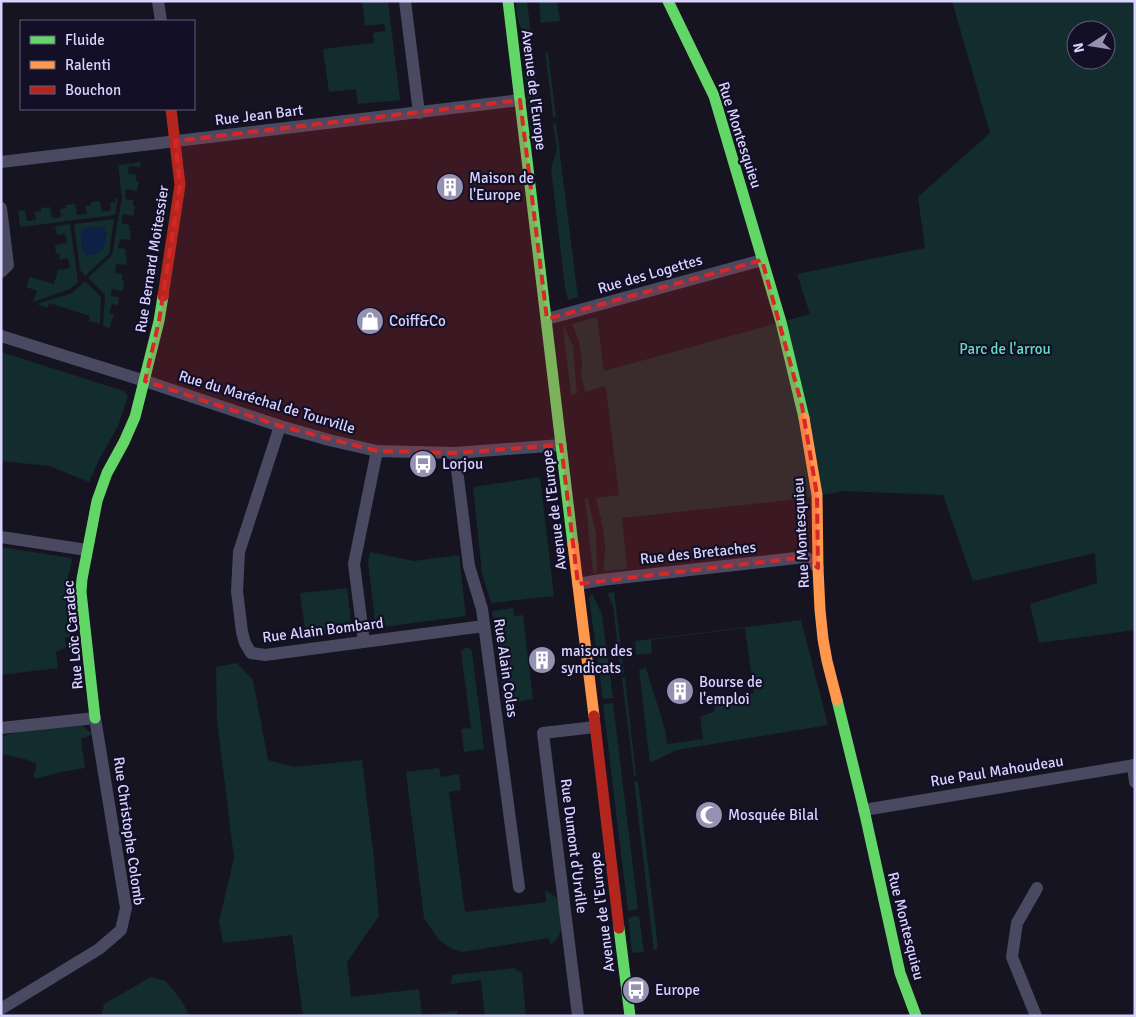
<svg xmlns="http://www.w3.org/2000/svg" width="1136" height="1017" viewBox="0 0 1136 1017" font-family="Signika,sans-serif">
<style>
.green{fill:#132c2d;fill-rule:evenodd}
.water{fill:#0d2144}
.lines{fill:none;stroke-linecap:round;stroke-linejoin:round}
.street{stroke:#4a4962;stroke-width:12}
.fast{stroke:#63d668;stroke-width:11}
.slow{stroke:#ff974d;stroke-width:11}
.jam{stroke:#b3261e;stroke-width:11}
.marked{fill:#d62828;fill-opacity:0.2;stroke:#d62828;stroke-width:4;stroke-dasharray:10 6;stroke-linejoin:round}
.labels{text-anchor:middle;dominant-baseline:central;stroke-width:4.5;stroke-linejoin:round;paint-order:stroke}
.street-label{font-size:15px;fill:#d9d4ff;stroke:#130f26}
.poi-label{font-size:15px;fill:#d9d4ff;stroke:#130f26;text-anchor:start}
.park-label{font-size:15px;fill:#5fe0c0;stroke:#130f26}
</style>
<rect width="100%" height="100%" fill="#161421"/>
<!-- green -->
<path class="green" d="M362,1H388L400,100L358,104L356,89L329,92L323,49L374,43L373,33L386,31L384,24L365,26Z
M516,1H527L531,34C516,31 517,14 516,1Z
M539,1H557L560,21L541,23Z
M952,1H1135V630L1039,643L1030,604L1097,583L1095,553L973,581L943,495L844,491L798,499L622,518L627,569L604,571C603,563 605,558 605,550C605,532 600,515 596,498L619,495L606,390L605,386L585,392L581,373L582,359L579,342L572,324L597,317L604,371L810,314L797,274L925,248L918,197L990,133ZM1076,30H1106V60H1076Z
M545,51L548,53L556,117H553Z
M535,67L541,119L530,120L524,68Z
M556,123L578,297L568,300L565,287L551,169L557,149L553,124Z
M542,125L546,149L534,151L530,126Z
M141,162L140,167L129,166L128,173L136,175V181L139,182L137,191L126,189L125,199L133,200V206H135L133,216L123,214L121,223L129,225V230L131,231L130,240L120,239L118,248L126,249L125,255L127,256L126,265L116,264L115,273L122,274V280L124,281L123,291L112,289L111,296L119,297L118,305L112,304L109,313L114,315L109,328L103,326L105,295L88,278L112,255L122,198L118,165Z
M118,198L115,215L20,227L18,211L25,210L27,221L36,220L35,212L41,211V208L50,207L52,218L61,217L60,209L66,208V205L75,204L77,215L87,214L85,206L91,205V202L100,201L102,212L111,210L110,203L116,202L115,199Z
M114,219L109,254L85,276L80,270L74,224ZM104,228L106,235L103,248L86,255L82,247Z
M70,224L78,282L70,289L33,302L37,291L26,287L30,277L54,284L58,270L70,268L68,258L60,260L59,253L56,254L55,245L67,243L65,234L57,235L56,228L53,229V227Z
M85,281L101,297L100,324L89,321L90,316L49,303L47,308L37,304L72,293Z
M564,326L573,346L577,394L571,395L563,327Z
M1,352L124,391L128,396L118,426L100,458L89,482L49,466L1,461Z
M540,477L554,596L491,603L482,573L473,487Z
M585,498L588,499L596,533L597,574L593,573Z
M1,547L71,558L72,561L67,581L70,637L65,638L66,646L71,645L56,652L58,668L1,675Z
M370,552L414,561L459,555L466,616L382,627L375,621L368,562Z
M347,588L352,629L348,632L306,637L300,593Z
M614,592L624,673L621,674L613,606L607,593Z
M592,593L602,615L613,698L603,699L589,598Z
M513,608L514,616L523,615L533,699L504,704L492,611Z
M801,620L828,725L677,750L650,763L639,670L646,668L665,729L667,744L703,739L700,717L715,711V698L754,693L745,628L651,640L652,653L636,655L635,641Z
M465,648H469L472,651L484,749L464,752L461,729L471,728L461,652Z
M237,663L253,680L268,760L294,767L362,760L373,850L379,916L347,962L351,997L419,989L422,1015L457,1011V1016H303L292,935L223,943L219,921L234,858L217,720L216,667Z
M622,678H625L636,776H634Z
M613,703L638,909L628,911L603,704Z
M80,724L93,734L81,739L85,768L61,772L38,778L33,777L37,764L25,759L1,754V736L38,728Z
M439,768L441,777L459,774L461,790L449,792L465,912L546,902L545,891H547L557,898C560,915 568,934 550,945L549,938L462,952L452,949L439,940L424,918L406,772Z
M634,781H638L658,947L654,951Z
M639,916L644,952L632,953L628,917Z
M514,968L522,973L526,1016H485L481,980L451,984L452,975Z
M151,977L166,981L181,1000L190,1016H101L104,1004Z"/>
<!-- water -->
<path class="water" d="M104,227C109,242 104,256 86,255C83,250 77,233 84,229C88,226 99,228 104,227Z"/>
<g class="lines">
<!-- street -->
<path class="street" d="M158,1L161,21
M405,1L419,113
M1,162L520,100
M1,208L8,265L1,272
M547,319L762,260
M1,336L145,381L280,426L329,440L377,451L455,453L561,445
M280,426L239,552L237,591L242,632L245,643L251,653L265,655L484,626
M455,453L469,566L482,609L519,887
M1,537L87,550
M578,584L601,580L805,557L812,561L818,568
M364,642L354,564L377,451
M1,728L95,718L126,908L121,930L99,949L1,1009
M1133,765L1135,782
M864,810L1135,765
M578,1016L543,733L595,727
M1036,1016L1012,957L1017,923L1037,888"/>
<!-- fast -->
<path class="fast" d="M508,1L573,545
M668,1L714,96L781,322L804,418
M837,700L864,810L900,973L916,1016
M95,718L81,592L82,579L97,501L107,473L124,442L135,417L159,321L163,296
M619,928L630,1016"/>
<!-- slow -->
<path class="slow" d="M804,418L817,495L818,568L820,610L823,639L827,661L837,700
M573,545L594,716"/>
<!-- jam -->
<path class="jam" d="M163,296L180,185L171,109
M594,716L619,928"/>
</g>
<!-- marked area -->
<path class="marked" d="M520,100L547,319L762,260L802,406L817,495L818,568L805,557L578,584L561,445L455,453L377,451L280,426L145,381L159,321L180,185L175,141Z"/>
<!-- icons -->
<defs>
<g id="building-disc" transform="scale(1.4375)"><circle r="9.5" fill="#9591b1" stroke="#130f26"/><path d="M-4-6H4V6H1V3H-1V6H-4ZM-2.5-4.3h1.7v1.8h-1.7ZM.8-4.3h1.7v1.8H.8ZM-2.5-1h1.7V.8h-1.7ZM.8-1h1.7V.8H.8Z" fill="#fff"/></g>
<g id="shop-disc" transform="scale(1.4375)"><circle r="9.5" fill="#9591b1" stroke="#130f26"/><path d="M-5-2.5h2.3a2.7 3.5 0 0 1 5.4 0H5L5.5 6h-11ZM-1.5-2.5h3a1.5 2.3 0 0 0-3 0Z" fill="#fff"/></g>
<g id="bus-disc" transform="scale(1.4375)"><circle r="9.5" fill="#9591b1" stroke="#130f26"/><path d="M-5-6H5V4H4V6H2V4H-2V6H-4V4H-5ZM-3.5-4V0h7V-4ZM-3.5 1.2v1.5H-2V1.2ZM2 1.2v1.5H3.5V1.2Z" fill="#fff"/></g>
<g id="mosque-disc" transform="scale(1.4375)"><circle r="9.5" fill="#9591b1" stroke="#130f26"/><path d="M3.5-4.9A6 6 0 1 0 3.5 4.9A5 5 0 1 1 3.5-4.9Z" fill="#fff"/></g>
</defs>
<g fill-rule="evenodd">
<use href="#building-disc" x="450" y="187"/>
<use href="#shop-disc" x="370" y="321"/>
<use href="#bus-disc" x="423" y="464"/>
<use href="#building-disc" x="542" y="660"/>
<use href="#building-disc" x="680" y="691"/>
<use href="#mosque-disc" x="709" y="815"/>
<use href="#bus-disc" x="636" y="990"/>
</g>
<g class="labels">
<!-- street labels -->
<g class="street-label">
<text transform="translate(534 90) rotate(83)">Avenue de l'Europe</text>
<text transform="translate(259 115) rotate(-7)">Rue Jean Bart</text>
<text transform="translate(740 135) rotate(72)">Rue Montesquieu</text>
<text transform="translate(152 259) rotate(-81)">Rue Bernard Moitessier</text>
<text transform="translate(650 274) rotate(-16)">Rue des Logettes</text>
<text transform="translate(267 402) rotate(17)">Rue du Maréchal de Tourville</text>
<text transform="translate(554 510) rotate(-97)">Avenue de l'Europe</text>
<text transform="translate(801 533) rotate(-93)">Rue Montesquieu</text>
<text transform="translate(698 553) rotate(-6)">Rue des Bretaches</text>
<text transform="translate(323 630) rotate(-7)">Rue Alain Bombard</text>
<text transform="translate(73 635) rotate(-95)">Rue Loïc Caradec</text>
<text transform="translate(506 668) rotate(82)">Rue Alain Colas</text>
<text transform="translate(997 771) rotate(-9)">Rue Paul Mahoudeau</text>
<text transform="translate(129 831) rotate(82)">Rue Christophe Colomb</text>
<text transform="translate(574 846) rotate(83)">Rue Dumont d'Urville</text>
<text transform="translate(602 912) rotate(-97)">Avenue de l'Europe</text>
<text transform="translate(906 926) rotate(76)">Rue Montesquieu</text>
</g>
<!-- poi labels -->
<g class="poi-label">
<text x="469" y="178">Maison de<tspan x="469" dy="17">l'Europe</tspan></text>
<text x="389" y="321">Coiff&amp;Co</text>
<text x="442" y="464">Lorjou</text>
<text x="561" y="651">maison des<tspan x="561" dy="17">syndicats</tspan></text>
<text x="699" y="682">Bourse de<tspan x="699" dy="17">l'emploi</tspan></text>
<text x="728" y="815">Mosquée Bilal</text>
<text x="655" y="990">Europe</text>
</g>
<!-- park labels -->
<g class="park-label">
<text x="1005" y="349">Parc de l'arrou</text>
</g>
</g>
<!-- border -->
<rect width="1136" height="1017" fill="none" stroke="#d9d4ff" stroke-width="5"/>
<!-- legend -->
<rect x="20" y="20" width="175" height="90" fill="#130f26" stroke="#625e7d"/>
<rect x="30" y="36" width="25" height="8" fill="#63d668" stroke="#625e7d"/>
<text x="65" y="45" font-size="15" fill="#d9d4ff">Fluide</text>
<rect x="30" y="61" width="25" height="8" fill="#ff974d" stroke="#625e7d"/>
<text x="65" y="70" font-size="15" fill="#d9d4ff">Ralenti</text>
<rect x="30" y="86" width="25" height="8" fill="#b3261e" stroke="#625e7d"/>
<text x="65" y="95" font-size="15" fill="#d9d4ff">Bouchon</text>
<!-- north arrow -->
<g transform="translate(1091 45) rotate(258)"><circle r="24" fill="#130f26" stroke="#625e7d"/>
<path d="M0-4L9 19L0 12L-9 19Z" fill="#9591b1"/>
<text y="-8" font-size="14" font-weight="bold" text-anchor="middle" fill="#d9d4ff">N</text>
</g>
</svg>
